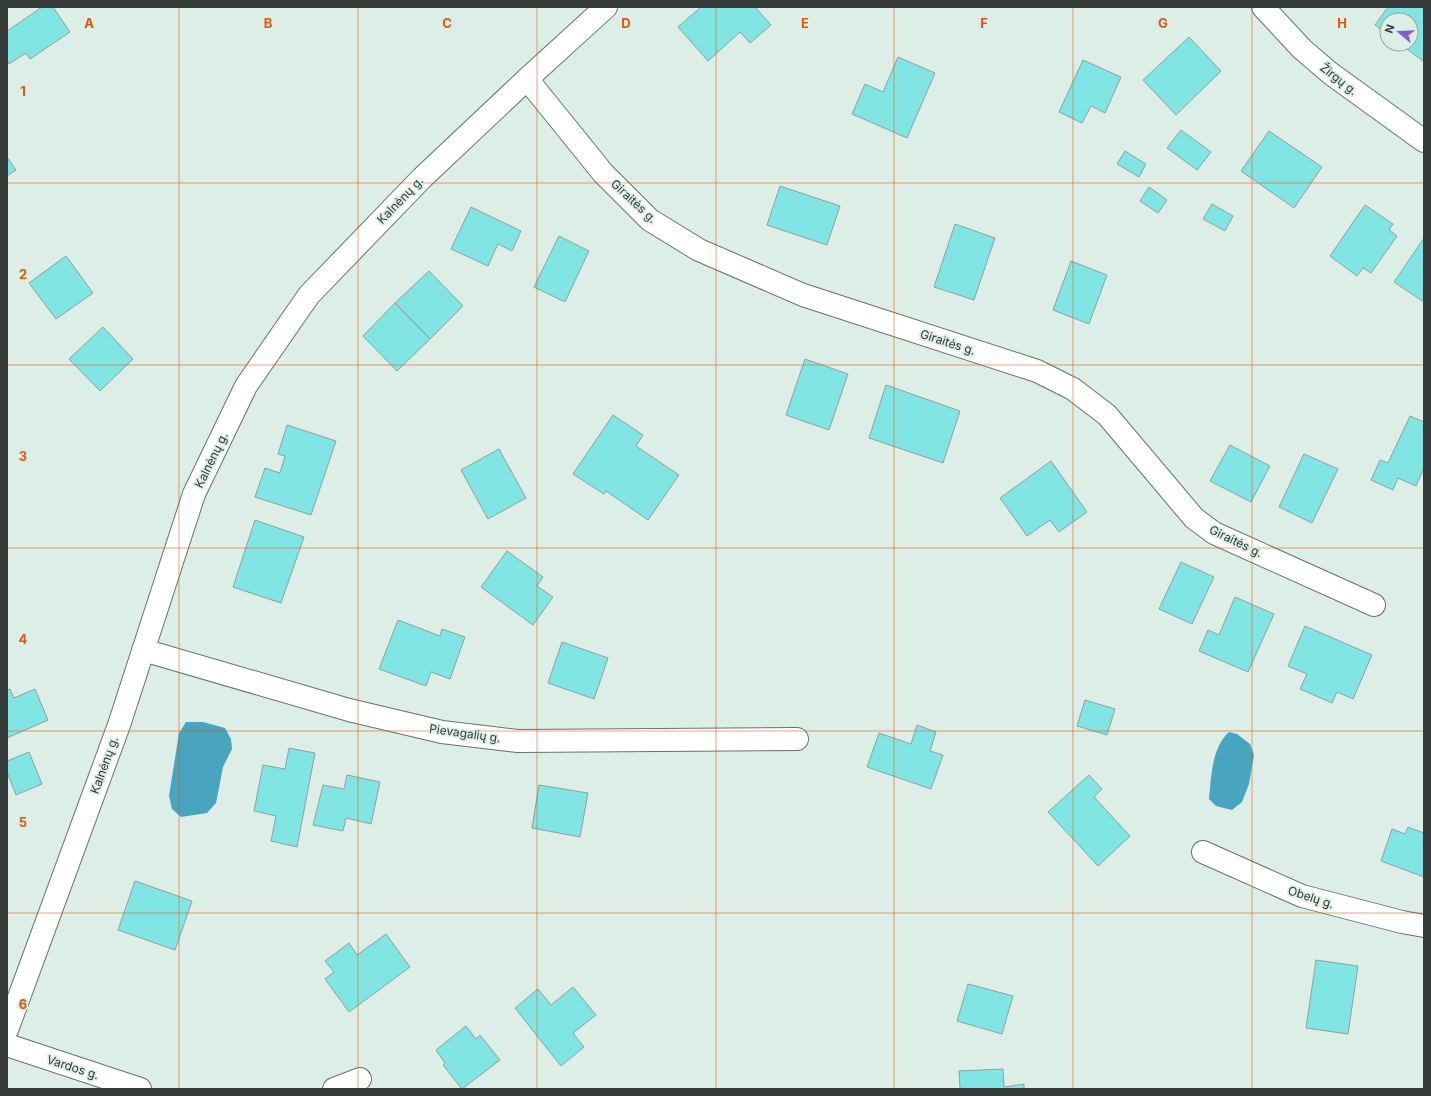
<svg xmlns="http://www.w3.org/2000/svg" width="1431" height="1096" viewBox="0 0 1431 1096" font-family="Inter,sans-serif">
<style>
.water{fill:#48a4bf}
.building{fill:#80e5e3;stroke:#8ea1a0}
.lines{fill:none;stroke-linecap:round;stroke-linejoin:round}
.minor-casing{stroke:#64746d;stroke-width:24}
.minor{stroke:#fff;stroke-width:22}
.grid{fill:none;stroke:#df570e;stroke-width:1;stroke-opacity:0.55}
.labels{text-anchor:middle;dominant-baseline:central;stroke-width:3.5;stroke-linejoin:round;paint-order:stroke}
.street-label{font-size:12px;fill:#333a37;stroke:#dceee6}
.grid-label{font-size:13px;text-anchor:middle;font-weight:bold;fill:#df570e;stroke:#dceee6;stroke-width:3.5;stroke-linejoin:round;paint-order:stroke}
</style>
<rect width="100%" height="100%" fill="#dceee6"/>
<!-- water -->
<path class="water" d="M186,722H203L225,728L231,739L232,749L223,767L216,803L207,813L181,817L172,809L169,796L179,733Z
M1229,732L1237,734L1250,744L1254,755L1249,784L1242,802L1232,810L1216,806L1209,799C1211,777 1212,747 1229,732Z"/>
<!-- building -->
<path class="building" d="M42,7H53L70,32L30,59L26,53L9,64L7,60V31Z
M701,7H755L771,25L750,43L740,32L708,61L678,27Z
M1388,7H1424V59L1423,61L1400,44H1411V20H1387V34L1375,25Z
M1189,37L1221,71L1176,115L1143,80Z
M898,57L935,73L907,138L852,114L865,84L883,92Z
M1083,60L1121,77L1105,113L1091,106L1082,123L1059,112Z
M1181,130L1211,152L1197,170L1167,148Z
M1269,131L1322,167L1294,208L1241,171Z
M1125,151L1146,164L1139,177L1117,164Z
M7,157L16,170L7,176Z
M780,186L840,206L827,245L767,225Z
M1149,187L1167,200L1158,213L1140,201Z
M1212,204L1233,216L1225,231L1203,219Z
M1365,205L1393,224L1389,230L1397,236L1371,273L1363,268L1357,276L1330,256Z
M471,207L521,231L512,251L498,244L488,266L451,249Z
M955,224L995,238L974,300L934,287Z
M559,236L589,251L565,302L534,287Z
M1424,238V302L1394,282Z
M66,256L93,293L56,319L29,283Z
M1071,261L1107,275L1089,324L1053,310Z
M429,271L463,306L430,339L395,303Z
M395,303L430,339L397,371L363,336Z
M103,327L133,359L100,391L69,359Z
M805,359L848,374L829,430L786,415Z
M886,385L960,411L943,463L869,438Z
M613,415L643,435L636,446L679,475L648,520L606,491L604,494L573,474Z
M1410,416L1424,422V468L1416,486L1398,478L1393,490L1371,480L1380,460L1388,463Z
M287,425L336,441L311,515L255,497L265,468L280,473L285,456L278,454Z
M1230,445L1270,466L1251,502L1210,481Z
M499,449L526,498L488,519L461,470Z
M1304,454L1338,469L1312,523L1279,507Z
M1051,461L1087,512L1059,532L1050,520L1027,536L1000,498Z
M255,520L304,537L281,603L233,587Z
M507,551L543,577L537,586L553,597L533,625L481,587Z
M1181,562L1214,577L1192,624L1159,609Z
M1235,597L1274,614L1248,672L1199,651L1208,630L1219,635Z
M398,620L440,636L442,629L465,637L450,679L431,672L426,686L379,669Z
M1305,626L1372,655L1353,699L1337,692L1332,703L1300,689L1307,674L1288,666Z
M562,642L608,658L594,699L548,683Z
M10,689L14,698L35,689L48,720L7,738V690Z
M1085,700L1115,709L1107,735L1077,726Z
M917,725L936,732L930,751L943,755L931,789L867,767L879,733L911,744Z
M289,748L315,753L297,847L271,841L276,816L254,811L263,765L285,769Z
M29,752L42,784L16,795L7,772V761Z
M347,775L380,782L371,824L346,818L343,831L313,825L323,785L344,789Z
M1089,775L1102,789L1094,797L1130,836L1098,866L1048,812Z
M539,785L588,793L580,837L532,828Z
M1408,827L1424,833V877L1381,861L1392,829L1405,834Z
M135,881L192,901L175,950L118,930Z
M386,934L410,967L349,1012L325,979L334,972L325,961L349,943L357,955Z
M1316,960L1358,966L1348,1034L1306,1028Z
M968,984L1013,996L1002,1034L957,1021Z
M573,987L596,1015L573,1033L584,1047L561,1066L515,1008L538,989L551,1005Z
M466,1026L476,1039L480,1035L500,1060L462,1089L443,1065L445,1063L436,1050Z
M1003,1069L1004,1087L1024,1084V1089H960L959,1071Z"/>
<g class="lines">
<!-- minor casing -->
<g class="minor-casing">
<path id="minor" d="M1263,7L1302,49L1330,73L1424,141
M527,79L603,173L650,220L699,250L803,295L1037,371L1073,389L1107,415L1194,518L1214,533L1374,605
M143,650L349,710L442,732L518,741L797,739
M1203,852L1302,896L1402,922L1424,926
M7,1030L119,725L194,494L246,386L309,295L422,178L527,79L606,7
M7,1045L140,1089
M334,1089L360,1079"/>
</g>
<!-- minor -->
<use href="#minor" class="minor"/>
</g>
<!-- grid -->
<path class="grid" d="M179,7V1089M358,7V1089M537,7V1089M716,7V1089M894,7V1089M1073,7V1089M1252,7V1089M7,183H1424M7,365H1424M7,548H1424M7,731H1424M7,913H1424"/>
<g class="labels">
<!-- street labels -->
<g class="street-label">
<text transform="translate(1339 79) rotate(38)">Žirgų g.</text>
<text transform="translate(400 200) rotate(-46)">Kalnėnų g.</text>
<text transform="translate(634 201) rotate(43)">Giraitės g.</text>
<text transform="translate(948 342) rotate(18)">Giraitės g.</text>
<text transform="translate(211 460) rotate(-64)">Kalnėnų g.</text>
<text transform="translate(1236 541) rotate(26)">Giraitės g.</text>
<text transform="translate(465 733) rotate(8)">Pievagalių g.</text>
<text transform="translate(104 765) rotate(-70)">Kalnėnų g.</text>
<text transform="translate(1311 897) rotate(18)">Obelų g.</text>
<text transform="translate(73 1067) rotate(18)">Vardos g.</text>
</g>
</g>
<g class="grid-label">
<text x="89" y="28">A</text>
<text x="268" y="28">B</text>
<text x="447" y="28">C</text>
<text x="626" y="28">D</text>
<text x="805" y="28">E</text>
<text x="984" y="28">F</text>
<text x="1163" y="28">G</text>
<text x="1342" y="28">H</text>
<text x="23" y="96">1</text>
<text x="23" y="279">2</text>
<text x="23" y="461">3</text>
<text x="23" y="644">4</text>
<text x="23" y="827">5</text>
<text x="23" y="1009">6</text>
</g>
<!-- border -->
<rect width="1431" height="1096" fill="none" stroke="#333a37" stroke-width="16"/>
<!-- north arrow -->
<g transform="translate(1399 32) rotate(289)"><circle r="19" fill="#dceee6" stroke="#98a6a0"/>
<path d="M0-3L7 15L0 10L-7 15Z" fill="#855cd6"/>
<text y="-6" font-size="11" font-weight="bold" text-anchor="middle" fill="#333a37">N</text>
</g>
</svg>
